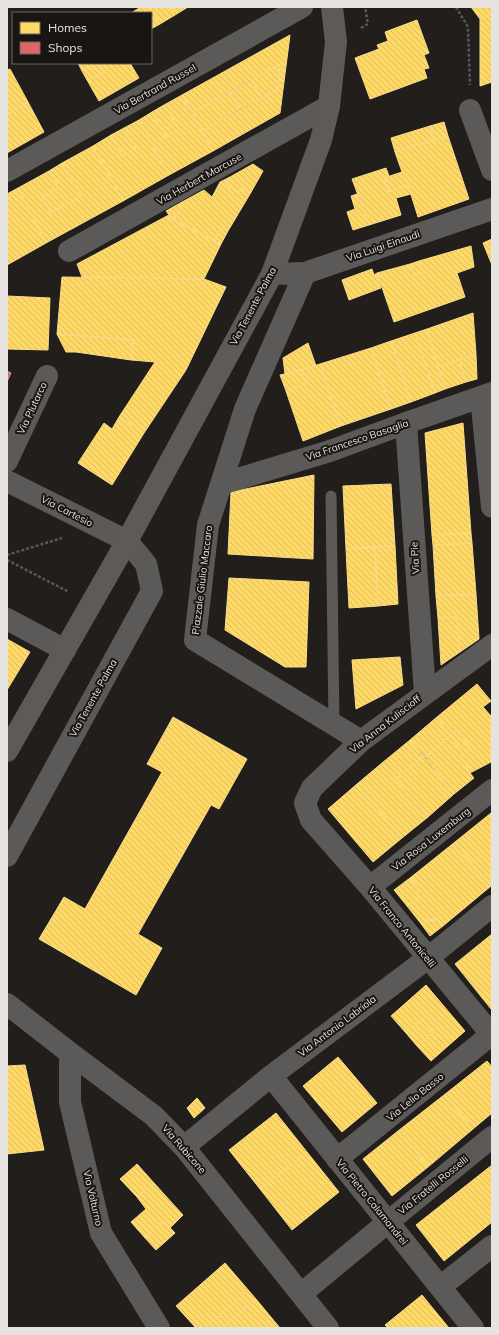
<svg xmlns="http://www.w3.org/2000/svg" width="499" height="1335" viewBox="0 0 499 1335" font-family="Mulish,sans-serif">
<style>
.homes{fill:url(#homes-back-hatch);stroke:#f8dc8b}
.shops{fill:url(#shops-back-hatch);stroke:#e28c8b}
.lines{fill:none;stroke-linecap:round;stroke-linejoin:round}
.path{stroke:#5a5857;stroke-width:2.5;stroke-dasharray:3 2;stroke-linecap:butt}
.service{stroke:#5c5a58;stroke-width:11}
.minor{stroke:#5c5a58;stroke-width:22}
.secondary{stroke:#5f5a56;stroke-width:22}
.labels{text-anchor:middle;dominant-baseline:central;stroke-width:4;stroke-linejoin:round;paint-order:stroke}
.street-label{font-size:10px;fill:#e7e3e1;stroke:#191512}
</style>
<defs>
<pattern id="homes-back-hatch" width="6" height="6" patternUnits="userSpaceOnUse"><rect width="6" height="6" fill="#ffd966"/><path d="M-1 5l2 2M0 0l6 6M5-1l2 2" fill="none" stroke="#dabb5f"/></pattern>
<pattern id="shops-back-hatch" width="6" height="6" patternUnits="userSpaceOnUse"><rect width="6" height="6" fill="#e06666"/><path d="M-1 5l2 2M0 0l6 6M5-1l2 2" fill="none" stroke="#b25c5c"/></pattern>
</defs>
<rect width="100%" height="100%" fill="#211e1c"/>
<!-- homes -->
<path class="homes" d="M141,7H150L160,24L151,29V13H131Z
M150,7H170L175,15L160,24Z
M170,7H188L175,15Z
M471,7H492V14L480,19Z
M492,14V82L480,86V19Z
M417,20L429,53L424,55L429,68L424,69L427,78L370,99L355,58L379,49L377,45L388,41L385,32Z
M290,35L280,113L213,151L202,131L278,89L280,64L192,112L182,95Z
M78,63H91L92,65L82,71Z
M95,63H98L103,72L87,80L82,71Z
M98,63H130L139,78L99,101L87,80L103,72Z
M280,64L278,89L261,98L252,80Z
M10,69L28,102L7,114V70Z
M252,80L261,98L240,109L230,92Z
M230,92L240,109L202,131L192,112Z
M182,95L213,151L169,175L139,120L152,112L166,137L179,129L164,105Z
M28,102L44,132L7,153V114Z
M164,105L179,129L166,137L152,112Z
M139,120L169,175L123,201L93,146L111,135L123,155L136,148L124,128Z
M444,122L448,136L434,140L430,126Z
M430,126L434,140L395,152L391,138Z
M124,128L136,148L123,155L111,135Z
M448,136L469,199L418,217L408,185L389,192L384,178L402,172L395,152Z
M93,146L123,201L46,243L18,188L49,171L59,187L42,198L51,213L81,196L62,163Z
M62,163L81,196L51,213L42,198L59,187L49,171Z
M253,164L263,171L250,194L242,188L238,193L225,184L230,177Z
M386,168L389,176L384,178L389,192L408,185L411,194L396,198L401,215L369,225L352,179Z
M230,177L225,184L238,193L242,188L250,194L228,231L223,227L214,241L175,221L176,217H175L182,206V202L204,190L212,197L220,182Z
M18,188L46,243L7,265V194Z
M357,194L369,225L353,230L347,212L355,209L351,196Z
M182,202V206L175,217H176L175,221L167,216L169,215L166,211Z
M167,216L221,244L204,279L82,277L77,264Z
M223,227L228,231L221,244L214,241Z
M492,239V265L483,243Z
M471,246L474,267L457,273L465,297L394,322L377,273L410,264L414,275L423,272L419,261Z
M419,261L423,272L414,275L410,264Z
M372,269L374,275L377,273L381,288L349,300L342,280Z
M62,277L204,279L226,287L186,370L144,433L119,417L155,362L131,360L134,340L57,334Z
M7,296L50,298L48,350L7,349Z
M473,313L476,354L438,367L427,329Z
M427,329L445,389L435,393L415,333Z
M415,333L435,393L411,402L391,341Z
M57,334L134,340L131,360L76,352H66Z
M391,341L411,402L391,409L371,348Z
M308,343L316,366L285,374L283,358Z
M371,348L391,409L341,426L320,364Z
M476,354L477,379L466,382L459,360Z
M459,360L466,382L445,389L438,367Z
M320,364L341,426L303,441L286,391L306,384L301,370Z
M301,370L306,384L286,391L280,375Z
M119,417L144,433L112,485L78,463L104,423L112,429Z
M463,423L471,533L432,535L425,433Z
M314,475L313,559L228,554L231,492Z
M391,484L395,546L346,549L343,486Z
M471,533L472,543L433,545L432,535Z
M472,543L476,594L436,596L433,545Z
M395,546L398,604L378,606L375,547Z
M375,547L378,606L349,608L346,549Z
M229,578L309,582L306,667H285L225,630Z
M476,594L479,639L460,652L457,617L438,618L436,596Z
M457,617L460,652L441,665L438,618Z
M7,639L30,652L7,690Z
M400,657L403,685L356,709L352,660Z
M477,684L491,701L483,707L491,716V762L470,773L461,755L470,747L457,730L450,736L437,717Z
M173,717L247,759L219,809L211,805L138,934L162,948L136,995L39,939L64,897L85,909L162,772L147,764Z
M437,717L450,736L425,757L410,740Z
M457,730L470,747L463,753L450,736Z
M450,736L463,753L461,755L470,773L474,778L454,794L425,757Z
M410,740L423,756L396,779L382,763Z
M423,756L454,794L428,817L396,779Z
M382,763L428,817L402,838L357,784Z
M357,784L402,838L373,862L328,809Z
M491,813V886L455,842Z
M455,842L491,886L443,926L437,920H427L422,925L407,906L417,900L418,887L410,878Z
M410,878L418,887L417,900L407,906L394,890Z
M427,920H437L443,926L430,936L422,925Z
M492,934V1008L491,1009L455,964Z
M426,985L465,1031L431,1061L417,1046L433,1033L422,1020L406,1033L391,1016Z
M422,1020L433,1033L417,1046L406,1033Z
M338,1057L377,1103L342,1132L303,1086Z
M487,1061L492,1067V1113L473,1129L444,1095Z
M25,1065L44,1150L7,1154V1066Z
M444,1095L473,1129L428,1167L398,1131Z
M197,1098L205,1108L194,1118L187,1108Z
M276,1113L307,1152L260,1189L229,1150Z
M398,1131L428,1167L392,1196L363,1159Z
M307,1152L339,1192L292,1230L260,1189Z
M137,1164L154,1183L137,1197L120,1179Z
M492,1165V1222L444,1261L416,1225Z
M154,1183L183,1215L170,1228L164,1221L145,1238L131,1222L146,1209L137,1197Z
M164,1221L175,1233L156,1250L145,1238Z
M225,1263L256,1299L247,1306L240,1298L207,1326L208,1328H196L176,1306Z
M422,1295L449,1328H388L385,1325Z
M240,1298L247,1306L222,1328H208L207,1326Z
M256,1299L280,1328H222L247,1306Z"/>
<!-- shops -->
<path class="shops" d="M7,371L11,373L7,382Z"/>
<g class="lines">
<!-- path -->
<path class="path" d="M456,7L468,27L470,85
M361,28L368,24L365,7
M7,555L62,538
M7,560L69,592"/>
<!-- service -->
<path class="service" d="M331,496L334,725"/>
<!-- minor -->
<path class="minor" d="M470,110L492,170
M7,171L302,7
M69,251L329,106
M305,273L245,409L208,525L195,640L361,741
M272,274L305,273L492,209
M481,397L492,507
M406,423L425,693
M7,461L47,376
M7,481L127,541L146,564L152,591L7,856
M221,484L330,451L406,423L492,393
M7,619L65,650
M492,645L361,741L312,788L305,803L311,820L370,887L492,1035
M370,887L492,790
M7,1004L70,1053L154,1116L184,1147L328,1328
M70,1053V1102L101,1233L159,1328
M271,1076L473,1328
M184,1147L271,1076L428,958L492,906
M337,1159L492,1034
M440,1287L492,1246
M301,1294L388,1222L492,1137"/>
<!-- secondary -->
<path class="secondary" d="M7,751L127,541L272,274L321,140L329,106L336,42L332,7"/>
</g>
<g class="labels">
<!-- street labels -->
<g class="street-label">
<text transform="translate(155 89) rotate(-29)">Via Bertrand Russel</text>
<text transform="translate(199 179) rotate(-29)">Via Herbert Marcuse</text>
<text transform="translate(383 246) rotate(-19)">Via Luigi Einaudi</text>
<text transform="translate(253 306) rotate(-62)">Via Tenente Palma</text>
<text transform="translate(32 408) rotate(-65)">Via Plutarco</text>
<text transform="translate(357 440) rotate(-19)">Via Francesco Basaglia</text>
<text transform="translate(67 511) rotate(27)">Via Cartesio</text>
<text transform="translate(415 558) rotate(-94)">Via Pie</text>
<text transform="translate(202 580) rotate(-83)">Piazzale Giulio Maccaro</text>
<text transform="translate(93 698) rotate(-61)">Via Tenente Palma</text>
<text transform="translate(385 724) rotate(-38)">Via Anna Kuliscioff</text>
<text transform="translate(431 839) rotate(-38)">Via Rosa Luxemburg</text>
<text transform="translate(402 927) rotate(51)">Via Franco Antonicelli</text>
<text transform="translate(337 1026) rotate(-37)">Via Antonio Labriola</text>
<text transform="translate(415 1097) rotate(-39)">Via Lelio Basso</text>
<text transform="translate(184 1149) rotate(49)">Via Rubicone</text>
<text transform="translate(433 1185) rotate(-39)">Via Fratelli Rosselli</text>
<text transform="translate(93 1198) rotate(77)">Via Volturno</text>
<text transform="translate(372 1202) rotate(51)">Via Pietro Calamandrei</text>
</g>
</g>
<!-- border -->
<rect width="499" height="1335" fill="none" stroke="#e7e3e1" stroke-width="16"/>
<!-- legend -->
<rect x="12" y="12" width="140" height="52" fill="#191512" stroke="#6b6765"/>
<rect x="20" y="22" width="20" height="12" fill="#ffd966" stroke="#6b6765"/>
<text x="48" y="32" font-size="12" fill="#e7e3e1">Homes</text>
<rect x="20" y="42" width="20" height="12" fill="#e06666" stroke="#6b6765"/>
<text x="48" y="52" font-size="12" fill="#e7e3e1">Shops</text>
</svg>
